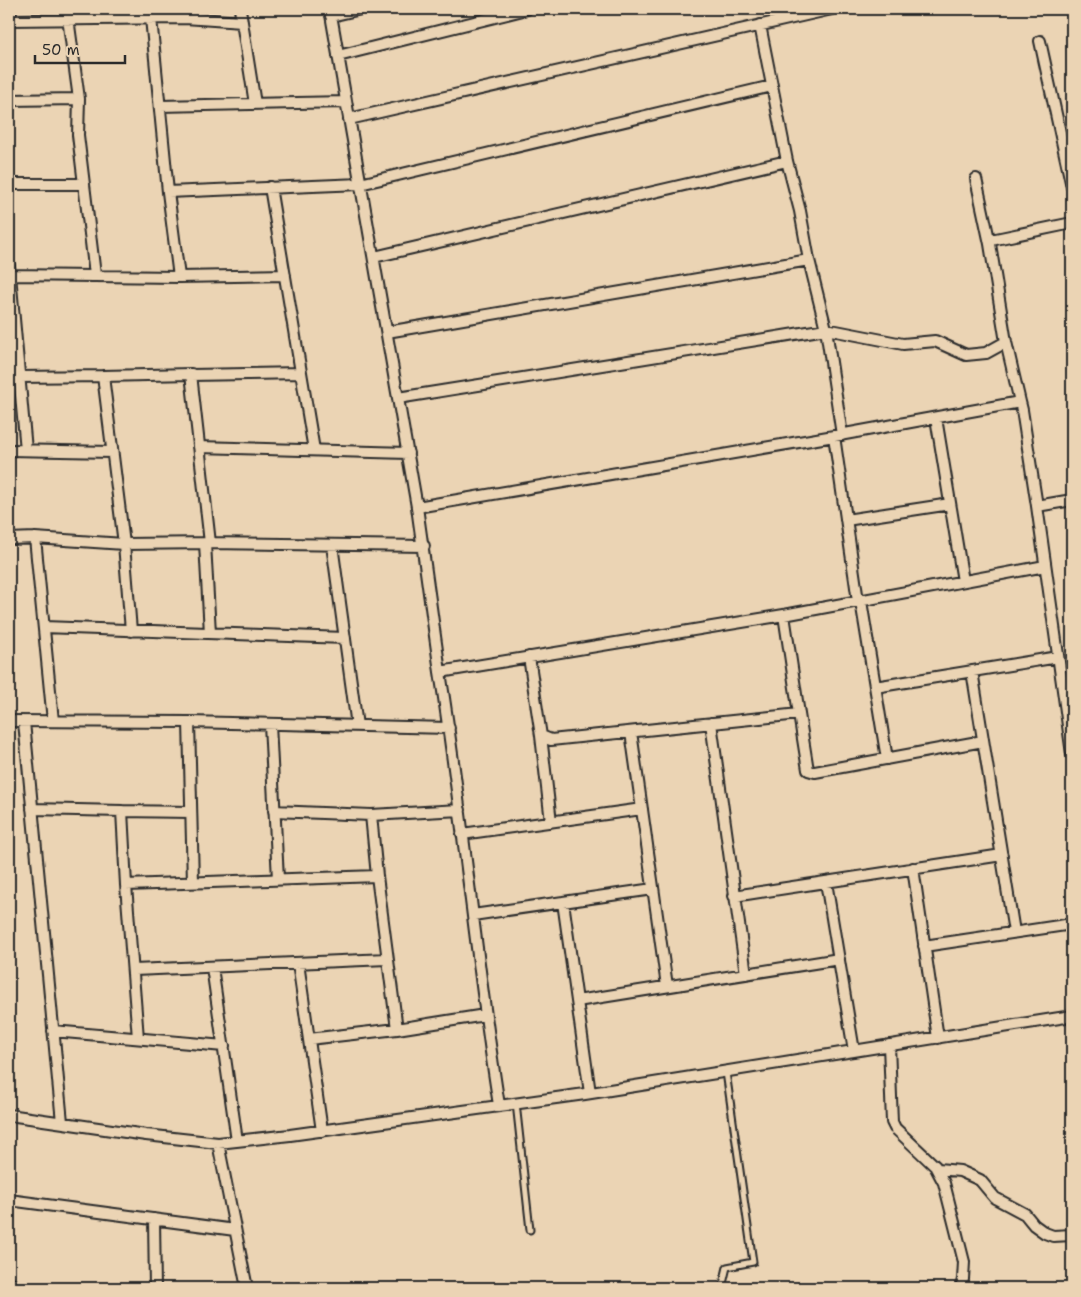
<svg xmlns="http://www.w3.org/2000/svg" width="1081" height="1297" viewBox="0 0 1081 1297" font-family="'Shantell Sans',sans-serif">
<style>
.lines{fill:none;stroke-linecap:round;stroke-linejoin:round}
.lane-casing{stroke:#2b2b2b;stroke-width:9}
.street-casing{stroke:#2b2b2b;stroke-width:14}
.lane{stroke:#ebd4b4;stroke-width:5}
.street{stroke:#ebd4b4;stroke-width:10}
</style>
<rect width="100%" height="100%" fill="#ebd4b4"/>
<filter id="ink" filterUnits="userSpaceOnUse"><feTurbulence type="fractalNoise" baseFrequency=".02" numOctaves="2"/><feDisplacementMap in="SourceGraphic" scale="10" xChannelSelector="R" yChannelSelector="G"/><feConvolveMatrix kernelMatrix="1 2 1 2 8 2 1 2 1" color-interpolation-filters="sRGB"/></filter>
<g filter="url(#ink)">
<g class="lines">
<!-- lane casing -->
<g class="lane-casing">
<path id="lane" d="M516,1103L530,1230
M722,1288L727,1267L753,1262L726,1072"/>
</g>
<!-- street casing -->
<g class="street-casing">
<path id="street" d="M330,9L417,507
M331,16L361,9
M151,18L168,192
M9,20L185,18L242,22L240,9
M242,22L255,104
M760,25L787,161L800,211L809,260L826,329L842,435
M1040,41L1072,187
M338,56L527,9
M79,99L78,135L95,275
M9,100L79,99L68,18
M160,106L346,102
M349,119L832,9
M976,179L990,244
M9,184H84
M270,187L314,450
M374,257L787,161
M9,266L10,275L179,277L285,275
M10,275L26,450
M179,277L168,192L360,184L772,86
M387,332L809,260
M191,375L301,373
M19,377L103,376
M398,398L826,329L903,344L935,341L966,355L986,353L1006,342
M1020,402L1006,342L990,244L991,240L1072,223
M936,418L963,581
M834,436L858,601
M199,447L408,453
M9,450L112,452
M1072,500L1037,506L1072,754
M1037,506L1022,410L1020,402L834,436L417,507L440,672L784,615L1045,566
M846,520L950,504
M35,538L53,721
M9,539L35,538L124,544L210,543L424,546
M205,543L210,633
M332,545L357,726
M861,601L887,759
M44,627L345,638
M131,631L124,544L103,376L191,374L210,543
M529,657L541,736L551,740L799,714L784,615
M972,671L1014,932
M440,672C463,816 476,961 499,1105
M875,687L1058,657
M799,714L808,770L815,772L983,741
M9,721L189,722L449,728
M24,722L62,1122
M189,722L193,882
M711,723L746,974
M270,724L278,879
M631,732L667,986
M541,736L551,822
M32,809L122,811L126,885L377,876
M460,810L371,815L377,876L397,1029L485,1015
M121,811L191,812
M274,811L371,815
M462,834L642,809
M913,868L938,1038
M826,882L854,1051
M126,885L138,1038
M734,896L1002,855
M563,902L590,1093
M473,915L653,889
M924,946L1072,924
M298,963L322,1131
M212,967L237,1141
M134,970L387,959
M577,1001L839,959
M53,1031L224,1046
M309,1039L397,1029
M889,1045L892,1122L895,1128L935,1166L944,1183L964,1262L963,1279L961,1288
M9,1115L146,1135L218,1143L290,1135L585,1094L1072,1016
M218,1143L247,1288
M938,1169L960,1171L980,1180L995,1198L1025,1214L1034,1225L1045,1233L1053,1236L1072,1235
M9,1200L235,1230
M154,1219L155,1288
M9,1282L15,1288"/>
</g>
<!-- lane -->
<use href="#lane" class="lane"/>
<!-- street -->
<use href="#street" class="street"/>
</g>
</g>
<!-- margin -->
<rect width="1081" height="1297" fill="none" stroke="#ebd4b4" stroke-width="30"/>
<rect x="15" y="15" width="1051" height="1267" fill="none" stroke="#2b2b2b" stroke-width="2" filter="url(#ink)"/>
<!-- scale -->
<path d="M35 55v8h90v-8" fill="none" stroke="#2b2b2b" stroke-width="2.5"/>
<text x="42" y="55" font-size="15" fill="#2b2b2b" stroke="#ebd4b4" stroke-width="4" paint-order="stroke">50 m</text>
</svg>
